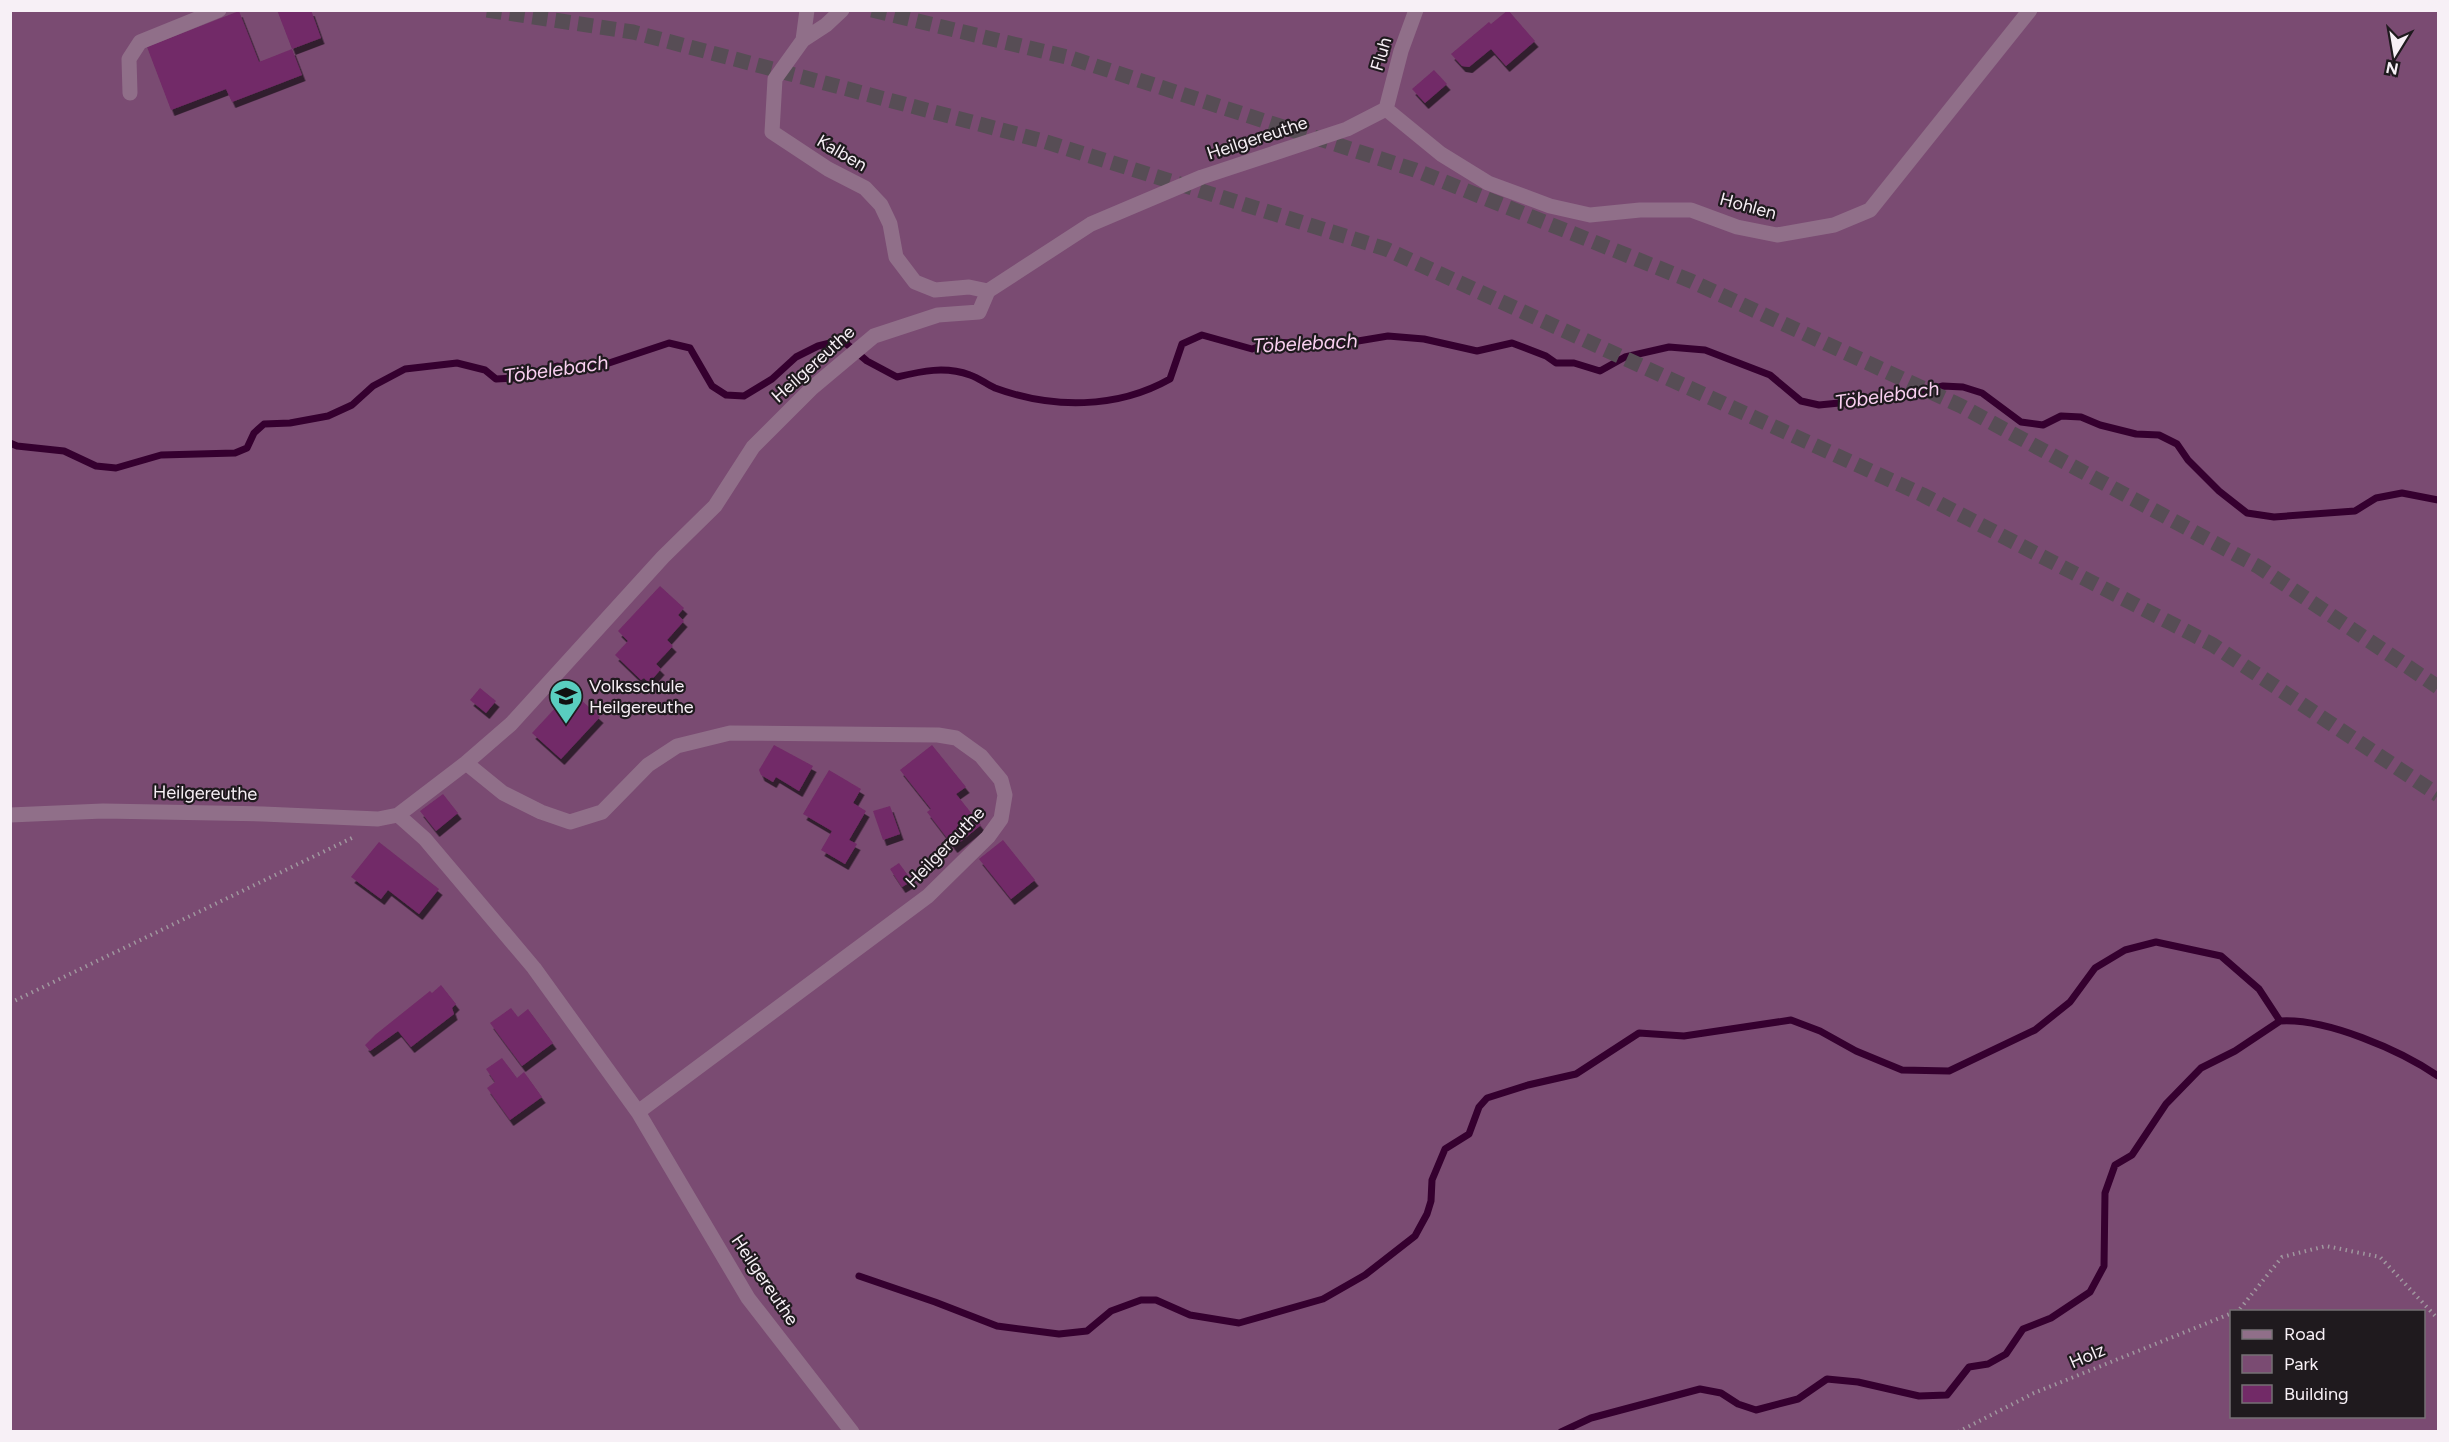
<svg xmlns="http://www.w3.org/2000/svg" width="2449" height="1442" viewBox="0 0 2449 1442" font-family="Figtree,sans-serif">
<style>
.green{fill:#7a4b72;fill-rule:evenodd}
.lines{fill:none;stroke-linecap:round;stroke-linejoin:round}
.stream{stroke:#35002f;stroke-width:7}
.building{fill:#722a67;filter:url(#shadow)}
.minor-tunnel{stroke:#574d55;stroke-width:15;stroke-dasharray:15 8;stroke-linecap:butt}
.major-tunnel{stroke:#574d55;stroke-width:15;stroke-dasharray:15 8;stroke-linecap:butt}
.path{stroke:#a0979f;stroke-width:4;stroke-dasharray:1.5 4.5;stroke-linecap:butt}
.minor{stroke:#906f89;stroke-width:15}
.labels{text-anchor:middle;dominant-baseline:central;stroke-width:4.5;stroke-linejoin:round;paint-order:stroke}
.street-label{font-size:18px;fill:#f7f0f6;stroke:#1f1a1e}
.poi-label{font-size:18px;fill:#f7f0f6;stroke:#1f1a1e;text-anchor:start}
.water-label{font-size:20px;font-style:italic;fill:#f9d0f0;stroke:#1f1a1e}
</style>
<defs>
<filter id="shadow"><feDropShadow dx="3.5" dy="6" stdDeviation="0" flood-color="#0009"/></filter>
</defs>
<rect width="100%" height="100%" fill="#3b3039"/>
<!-- green -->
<path class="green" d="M10,11H2438V1431H11ZM2232,1312H2424V1416H2232Z"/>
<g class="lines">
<!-- stream -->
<path class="stream" d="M10,443L17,446L64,451L96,466L116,468L161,455L235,453L247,448L254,433L264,424L290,423L328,416L352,405L373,386L405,369L457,363L485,370L496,379L514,378L557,366L580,369L600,366L669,343L690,348L712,386L726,395L744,396L772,379L796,357L818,346L842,340L867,361L897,377C922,371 945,366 970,375C979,378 986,384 995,388C1052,409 1117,409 1170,379L1182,344L1202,335L1252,349L1272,342L1334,345L1388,336L1424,339L1477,351L1512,343L1546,356L1556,363H1574L1600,371L1625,357L1669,347L1705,350L1770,375L1801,401L1819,405L1900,397L1943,386L1963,387L1982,393L2021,422L2043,425L2061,416L2081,417L2100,425L2136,434L2159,435L2177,444L2188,460L2219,491L2247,513L2274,517L2355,511L2376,498L2402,493L2438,500
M859,1276L935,1302L997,1326L1059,1334L1087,1331L1111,1311L1141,1300H1156L1190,1315L1239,1323L1323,1299L1365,1275L1415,1236L1427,1214L1431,1201L1432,1180L1445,1149L1469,1134L1479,1107L1487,1098L1528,1085L1576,1074L1639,1033L1684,1036L1791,1020L1820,1031L1856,1051L1902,1070L1949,1071L2035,1030L2070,1002L2095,968L2125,950L2156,942L2221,956L2259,989L2280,1021C2326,1018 2400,1050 2438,1076
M1561,1432L1591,1418L1700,1389L1721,1393L1738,1404L1756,1410L1798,1399L1827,1379L1858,1382L1919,1396L1947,1395L1969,1367L1988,1364L2006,1354L2023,1329L2051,1318L2090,1292L2104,1266L2105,1193L2115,1165L2132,1155L2166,1104L2201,1068L2235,1051L2280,1021"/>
</g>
<!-- building -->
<path class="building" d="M277,10H311L321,38L292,49Z
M1508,10L1535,41L1506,66L1491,49L1469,67L1462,66L1451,54L1489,22L1491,24Z
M239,11L259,62L292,49L302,75L232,102L226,89L171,110L147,47Z
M1434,70L1447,84L1425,103L1412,89Z
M660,586L684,608L678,615L684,621L667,640L673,646L656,664L661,669L649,683L644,678L641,680L615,655L628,641L618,631Z
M480,688L496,701L486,713L470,700Z
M571,691L600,717L561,759L532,733Z
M774,745L813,766L799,791L776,777L773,782L761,775L759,770Z
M932,745L966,787L956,794L981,825L954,847L927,812L931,809L900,770Z
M829,770L861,789L853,803L866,811L849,840L857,844L845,864L821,850L832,831L803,814Z
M443,794L458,813L436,831L420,811Z
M890,806L900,834L883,840L873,811Z
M1003,840L1035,880L1011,899L979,859Z
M379,842L439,889L419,914L388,890L381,899L351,877Z
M899,863L912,881L902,887L890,869Z
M441,985L456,1004L452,1008L454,1014L411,1047L398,1031L370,1051L365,1045L375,1035L430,991L432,993Z
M511,1008L518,1017L528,1009L553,1043L522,1066L490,1023Z
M502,1058L517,1078L524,1072L542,1097L510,1120L487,1088L495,1082L486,1069Z"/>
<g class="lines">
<!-- minor-tunnel -->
<path class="minor-tunnel" d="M487,10L633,32L1043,141L1386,249L1923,495L2213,645L2438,795"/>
<!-- major-tunnel -->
<path class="major-tunnel" d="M872,10L1071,58L1415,170L1691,281L1961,406L2259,567L2438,687"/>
<!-- path -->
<path class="path" d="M10,1003L354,837
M2235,1312L2239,1310L2282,1257L2326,1246L2380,1257L2438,1319
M1958,1432L2034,1393L2232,1313"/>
<!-- minor -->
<path class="minor" d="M842,10L826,25L803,40L775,79L772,132L828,169L865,188L881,205L890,224L896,257L915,282L935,290L969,287L988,291
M803,40L807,10
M130,93L129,59L140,42L219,10
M1386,109L1441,154L1488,183L1550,206L1590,215L1640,210H1691L1737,227L1777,235L1834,225L1870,210L2030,10
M1386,109L1401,51L1416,10
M466,763L503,793L541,812L570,822L602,812L648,765L677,746L730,733L938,735L956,738L981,756L1001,780L1005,795L1001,819L988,837L928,896L638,1112
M10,815L103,811L263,814L378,819L398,815L466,763L511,724L663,557L715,506L753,447L812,388L874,336L938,315L979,312L988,291L1091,224L1202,177L1347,129L1386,109
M398,815L425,839L534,968L638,1112L748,1298L852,1432"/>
</g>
<!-- icons -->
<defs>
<g id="school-pin" transform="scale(1.725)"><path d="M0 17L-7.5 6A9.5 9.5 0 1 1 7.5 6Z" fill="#59cebf" stroke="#1f1a1e"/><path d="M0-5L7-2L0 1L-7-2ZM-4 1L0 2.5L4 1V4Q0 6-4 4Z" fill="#111"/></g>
</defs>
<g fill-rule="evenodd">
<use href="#school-pin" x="566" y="696"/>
</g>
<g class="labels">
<!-- street labels -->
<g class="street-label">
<text transform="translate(1381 54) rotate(-74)">Fluh</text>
<text transform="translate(1257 138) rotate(-18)">Heilgereuthe</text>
<text transform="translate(842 153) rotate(30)">Kalben</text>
<text transform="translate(1748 206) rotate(15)">Hohlen</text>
<text transform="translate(813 364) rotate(-42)">Heilgereuthe</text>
<text transform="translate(205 793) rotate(1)">Heilgereuthe</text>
<text transform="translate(945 847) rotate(-46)">Heilgereuthe</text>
<text transform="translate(765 1280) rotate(56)">Heilgereuthe</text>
<text transform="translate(2087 1356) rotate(-23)">Holz</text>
</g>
<!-- poi labels -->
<g class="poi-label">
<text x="589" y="686">Volksschule<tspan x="589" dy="21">Heilgereuthe</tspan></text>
</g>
<!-- water labels -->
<g class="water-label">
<text transform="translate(1305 343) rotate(-3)">Töbelebach</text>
<text transform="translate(556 369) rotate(-8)">Töbelebach</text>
<text transform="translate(1887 395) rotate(-8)">Töbelebach</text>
</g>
</g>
<!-- border -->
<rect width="2449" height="1442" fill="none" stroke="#f7f0f6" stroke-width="24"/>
<!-- legend -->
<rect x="2230" y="1310" width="195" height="108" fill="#1f1a1e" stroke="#757074" stroke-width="1.5"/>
<rect x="2242" y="1330" width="30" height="9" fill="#906f89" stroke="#757074" stroke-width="1.5"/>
<text x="2284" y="1340" font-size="18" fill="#f7f0f6">Road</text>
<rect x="2242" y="1355" width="30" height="18" fill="#7a4b72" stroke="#757074" stroke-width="1.5"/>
<text x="2284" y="1370" font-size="18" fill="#f7f0f6">Park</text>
<rect x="2242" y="1385" width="30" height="18" fill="#722a67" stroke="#757074" stroke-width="1.5"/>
<text x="2284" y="1400" font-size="18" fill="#f7f0f6">Building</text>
<!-- north arrow -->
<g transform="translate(2395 54) rotate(191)" stroke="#1f1a1e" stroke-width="4.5" paint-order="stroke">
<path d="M0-4.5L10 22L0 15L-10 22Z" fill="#f7f0f6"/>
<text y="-9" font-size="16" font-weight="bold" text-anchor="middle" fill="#f7f0f6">N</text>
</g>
</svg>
